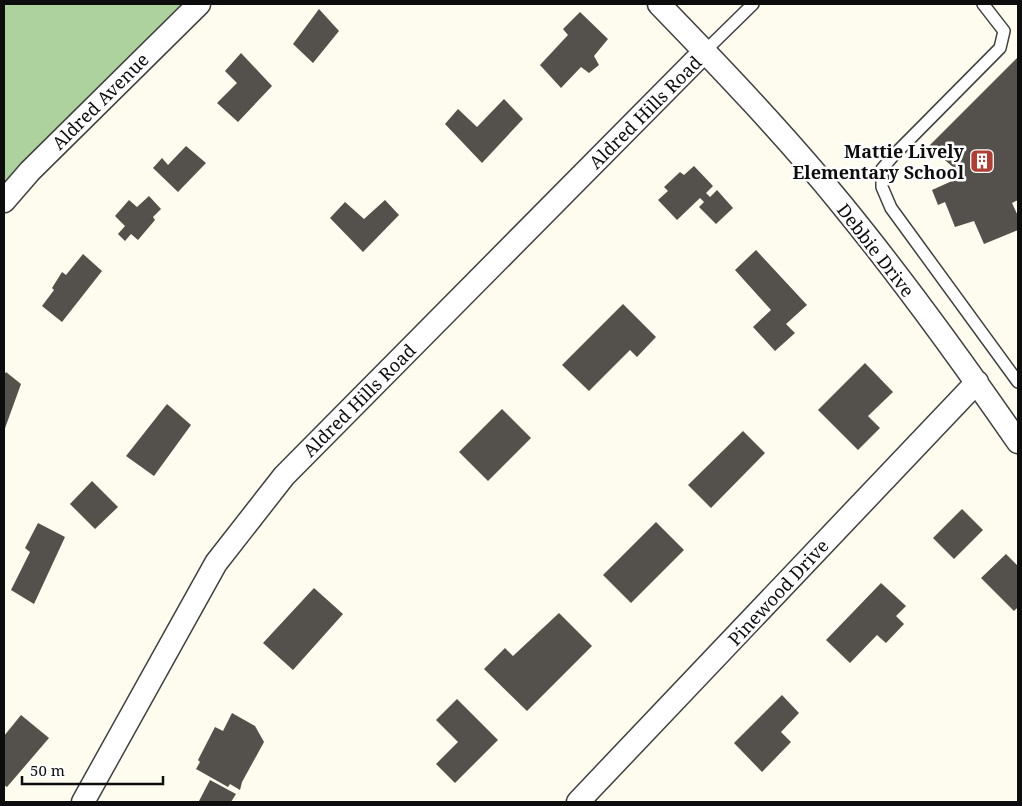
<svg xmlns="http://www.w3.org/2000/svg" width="1022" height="806" viewBox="0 0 1022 806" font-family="'Noto Serif',serif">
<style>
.forest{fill:#aed29d}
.building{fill:#54504b}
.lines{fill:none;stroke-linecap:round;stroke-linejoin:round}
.lane-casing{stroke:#404040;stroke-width:14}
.street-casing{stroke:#404040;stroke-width:25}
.lane{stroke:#fff;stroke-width:11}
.street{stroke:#fff;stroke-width:22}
.labels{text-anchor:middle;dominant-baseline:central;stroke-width:5;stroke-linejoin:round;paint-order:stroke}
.street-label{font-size:18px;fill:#0d0d0d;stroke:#fff}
.poi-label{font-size:18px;font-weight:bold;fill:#0d0d0d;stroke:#fff;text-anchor:end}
</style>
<rect width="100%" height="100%" fill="#fdfcef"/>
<!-- forest -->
<path class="forest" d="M4,4H188L4,187Z"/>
<!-- building -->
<path class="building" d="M319,9L339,31L313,63L293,44Z
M580,12L608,39L594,56L599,65L589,73L581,67L561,88L540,65L568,35L563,29Z
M241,53L272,86L238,122L217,103L237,83L225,71Z
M1018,57V200L1012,203L1018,216V230L984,244L974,221L955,227L945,202L938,205L932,190L963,176L929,146Z
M504,99L523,119L482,163L445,124L458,109L477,127Z
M186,146L206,163L178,192L153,168L162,158L168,165Z
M694,166L713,186L706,193L710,197L717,190L733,208L716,224L699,207L704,202L700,198L677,220L658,200L668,191L664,187L680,172L684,175Z
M149,196L161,209L153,217L155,220L138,240L131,234L125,241L118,234L125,226L115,216L129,200L137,207Z
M385,200L399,215L363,252L330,218L345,202L364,219Z
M756,250L807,305L786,324L795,333L775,351L753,327L771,310L735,270Z
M83,254L102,271L62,322L42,306L54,290L52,288L62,272L66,275Z
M623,304L656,337L637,357L630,350L589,391L562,365Z
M865,363L893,392L868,416L880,428L858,450L818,410Z
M6,372L21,384L4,431V375Z
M167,404L191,425L154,476L126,456Z
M502,409L531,438L488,481L459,452Z
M743,431L765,453L711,508L688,485Z
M92,481L118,507L95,529L70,504Z
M962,509L983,530L954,559L933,538Z
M656,522L684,550L631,603L603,575Z
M38,523L65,537L34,604L11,590L30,552L25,548Z
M1006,554L1018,566V607L1014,611L981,578Z
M881,583L906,606L896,616L904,624L886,643L877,635L850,663L826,640Z
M314,588L343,614L293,670L263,643Z
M559,613L592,646L527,711L484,669L505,648L513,656Z
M782,695L799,713L781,732L791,742L762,772L734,743Z
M457,699L498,740L455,783L436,764L458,742L436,720Z
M232,713L255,726L264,742L242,782L240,790L230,784L228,787L196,769L200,762L198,760L215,727L223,731Z
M21,715L49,738L7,787L4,785V736Z
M210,780L236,794L231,802L199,801Z"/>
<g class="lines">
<!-- lane casing -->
<g class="lane-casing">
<path id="lane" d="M983,4L1004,31L1000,48L893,156L882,169V187L891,208L1018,382
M705,51L753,4"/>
</g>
<!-- street casing -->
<g class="street-casing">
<path id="street" d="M659,4C721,68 786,136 842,205C904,281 962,361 1018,442
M4,201L30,171L199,4
M83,802L216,563L284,476L705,51
M578,802L977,382"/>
</g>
<!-- lane -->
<use href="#lane" class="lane"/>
<!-- street -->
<use href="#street" class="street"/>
</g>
<!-- icons -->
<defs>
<g id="building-square" transform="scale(1.25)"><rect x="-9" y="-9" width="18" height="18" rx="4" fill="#ac4036" stroke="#fff"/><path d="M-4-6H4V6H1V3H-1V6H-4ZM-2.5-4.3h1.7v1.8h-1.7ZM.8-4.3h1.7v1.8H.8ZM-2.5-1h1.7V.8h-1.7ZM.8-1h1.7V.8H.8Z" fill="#fff"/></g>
</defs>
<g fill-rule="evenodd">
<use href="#building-square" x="982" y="161"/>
</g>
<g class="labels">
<!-- street labels -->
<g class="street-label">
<text transform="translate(100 101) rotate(-45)">Aldred Avenue</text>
<text transform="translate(645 112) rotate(-45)">Aldred Hills Road</text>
<text transform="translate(876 250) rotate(52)">Debbie Drive</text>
<text transform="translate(359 400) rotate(-45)">Aldred Hills Road</text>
<text transform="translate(778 592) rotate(-47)">Pinewood Drive</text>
</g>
<!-- poi labels -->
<g class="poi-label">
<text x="964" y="151">Mattie Lively<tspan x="964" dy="21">Elementary School</tspan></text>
</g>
</g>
<!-- border -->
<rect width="1022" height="806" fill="none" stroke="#0d0d0d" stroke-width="10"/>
<!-- scale -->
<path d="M22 776v8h141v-8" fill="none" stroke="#0d0d0d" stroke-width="2.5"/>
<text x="30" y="776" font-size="15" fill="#0d0d0d" stroke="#ffffff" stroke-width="4" paint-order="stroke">50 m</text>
</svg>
